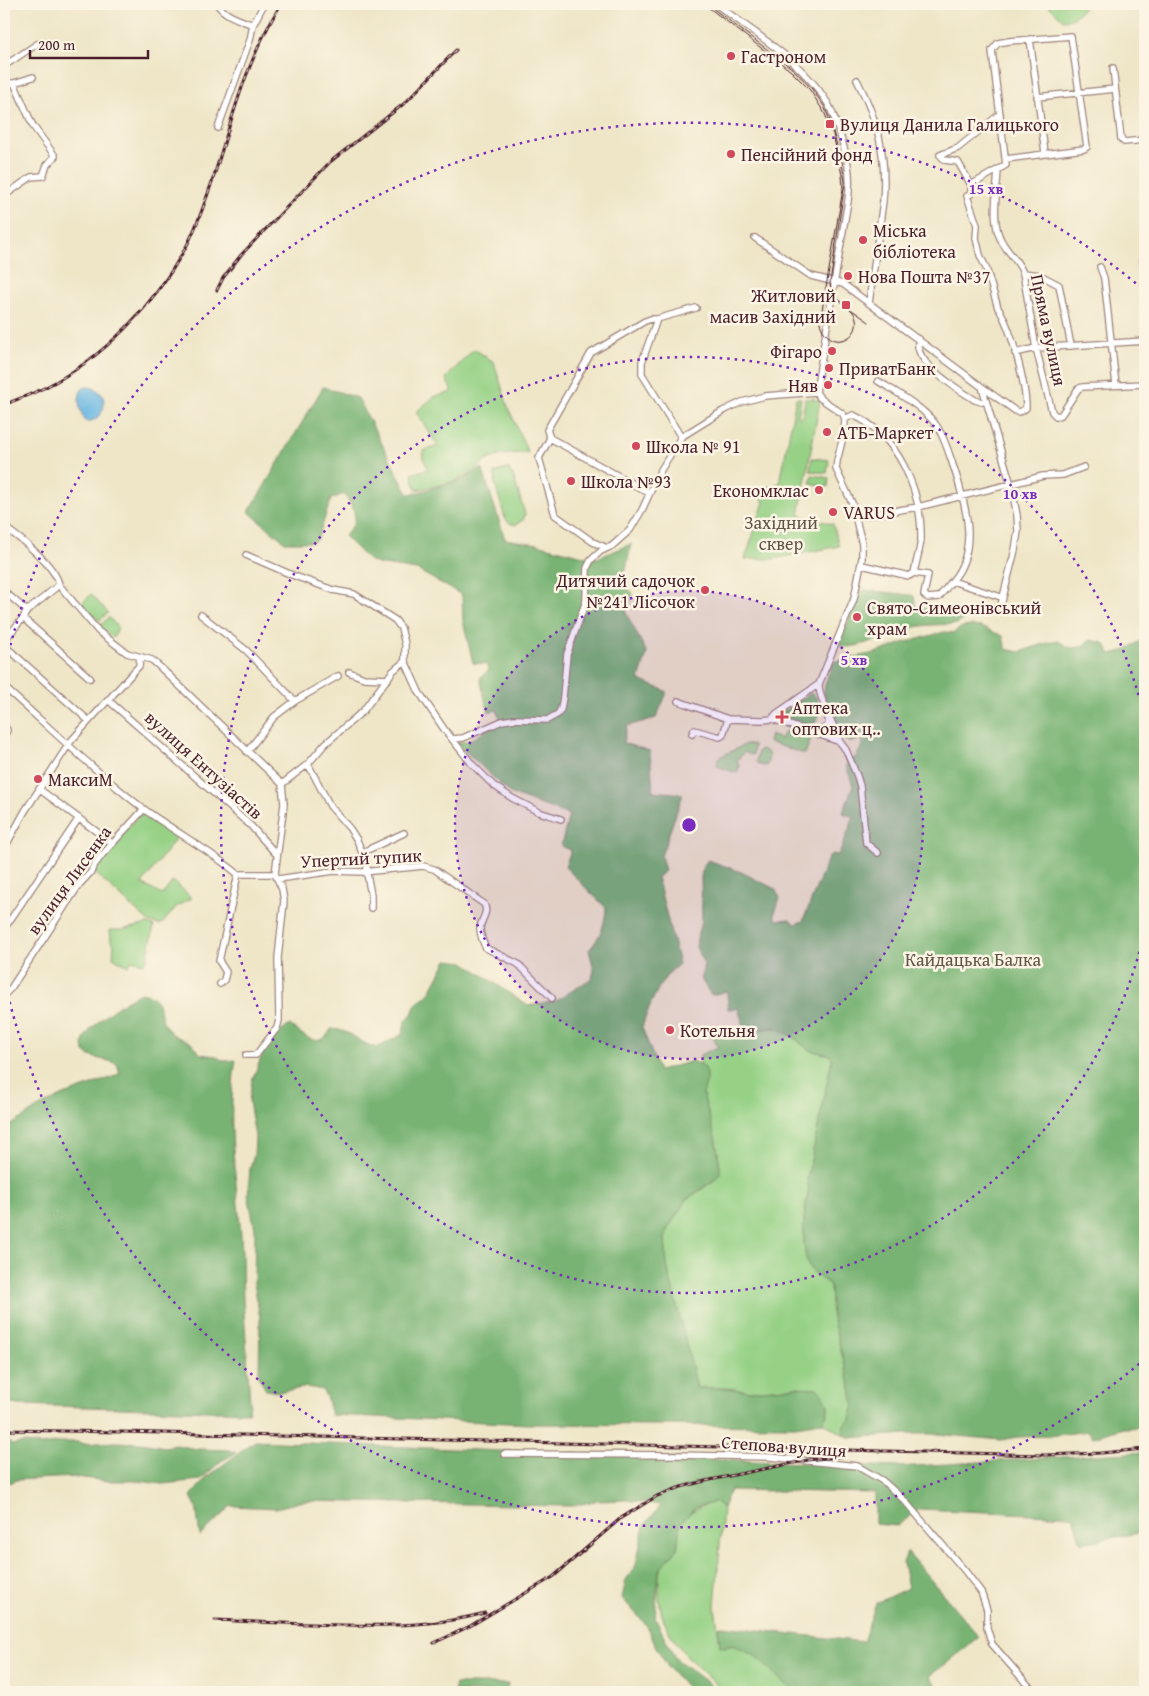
<svg xmlns="http://www.w3.org/2000/svg" width="1149" height="1696" viewBox="0 0 1149 1696" font-family="'Gentium Book Plus',serif">
<style>
.green{fill:#96d186;stroke:#707858}
.forest{fill:#78b373;stroke:#61694f}
.water{fill:#6ab8e4;stroke:#5a6c88}
.lines{fill:none;stroke-linecap:round;stroke-linejoin:round}
.minor-casing{stroke:#9c827a;stroke-width:8}
.minor{stroke:#fff;stroke-width:5.5}
.tram{stroke:#4a1f2b;stroke-width:1}
.rail-casing{stroke:#4a1f2b;stroke-width:3}
.rail{stroke:#fcf5e5;stroke-width:1;stroke-dasharray:4;stroke-linecap:butt}
.ring{fill:none;stroke:#7b2cbf;stroke-width:2.5;stroke-dasharray:2.5 5}
.poi-dot{fill:#d1495b;stroke:#fcf5e5;stroke-width:2}
.labels{text-anchor:middle;dominant-baseline:central;stroke-width:5;stroke-linejoin:round;paint-order:stroke}
.poi-label{font-size:18px;fill:#4a1f2b;stroke:#fcf5e5;text-anchor:start}
.street-label{font-size:18px;fill:#4a1f2b;stroke:#fcf5e5}
.park-label{font-size:18px;fill:#615446;stroke:#fcf5e5}
.centre{fill:#7b2cbf;stroke:#fcf5e5;stroke-width:2.5}
.ring-label{font-size:15px;text-anchor:middle;font-weight:bold;fill:#7b2cbf;stroke:#fcf5e5;stroke-width:5;stroke-linejoin:round;paint-order:stroke}
</style>
<rect width="100%" height="100%" fill="#fcf5e5"/>
<filter id="ink" filterUnits="userSpaceOnUse"><feTurbulence type="fractalNoise" baseFrequency=".02" numOctaves="2"/><feDisplacementMap in="SourceGraphic" scale="10" xChannelSelector="R" yChannelSelector="G"/><feConvolveMatrix kernelMatrix="1 2 1 2 8 2 1 2 1" color-interpolation-filters="sRGB"/></filter>
<filter id="wash" filterUnits="userSpaceOnUse"><feTurbulence type="fractalNoise" baseFrequency=".0096" numOctaves="4" result="noise"/><feDisplacementMap in="SourceGraphic" scale="20" xChannelSelector="R" yChannelSelector="G"/><feGaussianBlur stdDeviation="1.12" result="paint"/><feColorMatrix in="noise" values="0 0 0 0 0 0 0 0 0 0 0 0 0 0 0 0 0 1.4 0 .05"/><feComposite in="paint" operator="in"/></filter>
<g filter="url(#wash)">
<rect width="100%" height="100%" fill="#efe6c8"/>
<!-- green -->
<path class="green" d="M1047,4H1088L1072,19L1063,20Z
M474,349L494,362L508,407L528,453C515,453 498,454 486,461C480,465 475,472 468,475C452,484 433,486 416,490L412,474L428,469L423,458V451L438,446L416,412L434,397L452,392L446,378Z
M796,398H801L798,417L800,418L803,414L805,399L814,398V400L820,401L799,515L833,524L839,546L773,559H745L764,502L756,491L780,483Z
M812,458L829,460L827,473L810,471Z
M509,468L511,475H513L525,514L523,520L515,525L509,523L505,518L494,481L496,480L494,473Z
M812,475L829,478L828,487L810,483Z
M91,594L108,613L99,621L82,603Z
M109,617L118,628L113,638L99,627Z
M788,731L811,738L805,754L768,742L770,735L780,739L784,732Z
M746,744L754,745L753,754L751,755L744,752L737,760L739,766L737,773L717,766L718,758Z
M761,749L767,752L769,755L767,765L764,766L758,764L756,762L758,751Z
M146,812L179,834L142,884L162,895L173,881L192,898L176,907L163,923L159,925L149,922L143,917L93,871V869L139,815Z
M148,924L154,926L147,960L144,963L132,960L128,966L113,957L114,944L111,941L110,930H121Z
M721,1027L731,1032L740,1029L752,1030L775,1028L791,1035L809,1050L830,1055L832,1059L807,1180C810,1189 808,1194 806,1203C803,1220 802,1252 809,1267C812,1273 824,1280 830,1285L832,1317L851,1388L854,1404L850,1419L845,1426L843,1434L822,1422C827,1416 829,1411 828,1403L797,1387L750,1391L725,1388H697L667,1266L665,1239L667,1230L686,1200L715,1180L720,1167L716,1141L703,1094L705,1087V1068L700,1064V1055L718,1047L709,1030Z
M716,1502L723,1508L715,1606L720,1646C728,1647 735,1644 743,1647C757,1652 783,1680 793,1692H724C694,1662 657,1637 659,1589C659,1583 658,1575 660,1570C663,1562 673,1556 677,1549C679,1544 677,1539 677,1534C677,1515 701,1505 716,1502Z"/>
<!-- forest -->
<path class="forest" d="M323,387L358,398L408,494L416,493L464,479L482,468L505,539L537,544L595,559L631,544L626,570L612,576L633,593L626,613L647,653L639,680L666,691V695L656,718L627,726L623,743L650,751L653,791L683,794L661,856L665,871L657,877L679,964C675,968 669,972 665,978C656,990 646,1013 642,1028L659,1071L692,1061L700,1064L705,1068L707,1074V1081L703,1094L716,1141L720,1167V1174L715,1179L686,1200L667,1230L665,1239L667,1266L697,1388H725L750,1391L797,1387L817,1388C828,1398 832,1410 822,1422L795,1426L529,1424L331,1415L326,1396L322,1390L308,1387L279,1392L266,1390L259,1378L260,1318L254,1283L255,1229L248,1195L250,1168L254,1155L255,1137L249,1101L252,1081L264,1050L276,1035L290,1025C303,1035 320,1052 331,1029C349,1029 360,1044 377,1048L403,1034L405,1021L412,1014L416,1004L428,995L447,960L464,962L528,1006L556,1001L592,978L594,970L589,950C600,938 605,925 606,908L565,867L571,850L561,846L569,815L511,794L465,751L462,750L458,744L459,742C474,742 489,728 500,719L497,710L489,712L486,704L480,678L489,670L486,664L473,663L463,621L462,595L417,570L377,564L367,559L344,536C361,520 356,511 344,494L331,499L318,538L313,542H285L249,512Z
M864,590L911,595L914,596L916,606L919,608L935,609L962,613L965,618L958,624C943,625 927,624 911,628C893,631 858,651 840,646V642L849,621L851,609L858,593Z
M971,626L981,627L1003,636L1006,649L1019,652L1057,640C1072,650 1076,651 1091,640L1104,643L1111,654L1124,651L1145,638V1427L1123,1428L1093,1437L1088,1431L1050,1436L1019,1437L1000,1440L937,1434H906L850,1438L843,1434L845,1426L850,1419L854,1404L851,1388L832,1317L830,1285C824,1280 812,1273 809,1267C802,1252 803,1219 806,1203C808,1194 810,1189 807,1180L832,1059L830,1055L809,1050L791,1035L775,1028L745,1030L738,1008L728,1009L727,991L711,995L701,979L704,964L696,947L698,932L702,921L701,877L703,866L708,860L741,872L775,889L780,898L774,915L777,920L790,919L795,924L803,921L829,856L833,854L838,855L841,850L854,817L843,813L853,786L846,765C857,757 861,752 863,738C860,739 853,743 849,742C839,740 824,705 824,695C823,684 830,672 833,662L879,652L903,643L944,632L954,633L962,627Z
M811,693C818,696 820,705 821,712L815,723C805,727 788,722 780,715L782,712Z
M141,993C165,996 156,1014 167,1028C177,1043 190,1035 200,1054L216,1056L223,1061L236,1060C226,1118 236,1177 241,1235C243,1257 242,1279 243,1300C246,1335 248,1369 250,1403L249,1412L19,1405L4,1403V1130L39,1107L64,1095L113,1077L120,1073L117,1064C105,1058 95,1061 84,1052C84,1049 83,1047 83,1044C84,1027 127,999 141,993Z
M4,1437L12,1445L24,1443L41,1445L63,1442H78L84,1444L114,1442L141,1443L164,1447L176,1445L196,1449L230,1450L236,1453L221,1461L200,1480L162,1484L139,1481H108L76,1477L54,1478L16,1480L4,1485Z
M255,1441L898,1467L1145,1452V1532L1081,1543L1073,1516L920,1509L897,1526L875,1524V1493L730,1490L723,1508L716,1502L696,1507L680,1524L677,1549L659,1570L655,1618L675,1658L706,1681L717,1692H691L668,1667L656,1647L647,1626L622,1598L626,1580L636,1565L644,1526L661,1505L626,1500L596,1501L571,1506L304,1501L276,1508L231,1506L200,1536L196,1506L191,1496L207,1477Z
M907,1552L971,1627L978,1637L947,1663L929,1676L942,1692H793L757,1657L733,1645L726,1647L720,1646L718,1627L722,1626L863,1642L876,1603L908,1588L903,1563Z
M456,1684H508L507,1692H454Z"/>
<!-- water -->
<path class="water" d="M83,387C112,385 109,420 86,422C79,409 76,400 83,387Z"/>
</g>
<g filter="url(#ink)">
<g class="lines">
<!-- minor casing -->
<g class="minor-casing">
<path id="minor" d="M217,4C225,16 241,20 253,25
M716,4C754,33 801,60 827,102C834,114 838,128 842,141C849,164 851,178 848,201L816,392
M1030,39L1045,153
M4,66L37,44
M1113,68L1121,139L1124,142L1145,140
M857,80C878,121 887,155 883,201L869,303
M4,83H14L33,77
M1037,97L1115,89
M1000,114L958,148L940,155L945,160L958,162L971,185L1006,165L992,50L998,43L1009,41L1071,36L1087,147L1084,149L1006,159
M4,124V144
M218,128L250,40L253,25L264,4
M998,170C997,191 991,222 1001,240C1007,252 1018,260 1023,273L1036,348L1052,412L1056,416L1061,415L1078,389L1082,387L1145,384
M971,185V194L967,196L977,225L976,238L980,255L986,268L998,308C1011,326 1026,385 1026,408L1022,411L1017,412L982,387
M4,196L31,177L43,176L47,165L55,156L33,126L14,83
M755,238L811,276L843,284L982,387L1011,485L1017,515L1018,531L1015,550L1000,609
M1143,254L1145,282
M1100,267L1104,278L1116,385
M1023,273L1040,275L1059,285L1071,346
M919,339C910,361 959,390 975,400L982,402L986,400
M1015,353L1036,348L1145,341
M878,381C897,393 927,409 938,428C946,441 950,457 955,471C966,506 979,550 952,581
M845,419L853,415C898,435 922,491 921,539C920,550 916,562 914,573
M681,437L642,374V362L657,319L696,308
M550,438L649,493
M856,517L918,507L1043,476L1063,475L1084,467
M4,527C20,538 56,566 59,585L98,631L127,653L152,660L161,668L282,784L284,804L275,874L282,889L284,901L278,958L279,1020L277,1028L256,1055H246
M607,548L593,542L555,515L539,458L550,438L547,430L591,353L645,321L651,319H657
M246,555L292,575L333,590L354,594L395,620L401,628L405,644V661L419,692L444,729L472,764L493,785L512,798L539,812L561,819
M862,565L909,576L914,573L928,575L924,595L928,598L939,597L952,581L1001,597
M4,591L27,611
M201,615L246,650L295,701
M23,618L90,678
M4,641L23,618L27,611L59,585
M4,645L89,721
M349,672L364,678L388,679
M4,687C49,727 93,770 141,807C173,831 208,849 238,874L219,961L226,972L224,980L220,984
M108,700L251,826L277,855
M678,701L728,719L763,720L772,719L813,733L823,730L828,725C831,710 818,699 819,684L854,599L862,558V544L852,503L836,469L837,461L844,433L845,419L843,414L820,398L816,392
M830,718L840,742
M772,719L776,714L819,684
M4,726L7,730L4,737
M815,733L840,742L846,750L857,776L860,786L866,843L878,853
M692,734L694,730L720,737L723,735L728,719
M453,739L463,738L502,721L514,719L547,720L558,714L561,709L563,697L567,654L586,601L587,568L591,560L601,551L612,546L630,530L642,510L659,473L681,437L723,411L742,402L765,396L816,392
M247,752L274,717L295,701L338,676
M308,764L330,806L350,829L357,840L367,865V874L371,895V908
M282,784L308,764L325,744L363,711L393,671L405,661
M39,789L112,843
M4,849L25,811L71,741L139,666L140,658
M363,852L404,833
M238,874H275
M278,879L334,871L363,872L423,866L434,869L484,904C489,913 481,919 480,928C480,934 483,943 486,948L518,964L552,998
M4,929L79,818
M4,995L11,988L79,885L91,872L93,867L102,855L144,809
M504,1454L675,1455L770,1457L857,1466L883,1481L904,1500L965,1571L981,1592L987,1610V1628L992,1644L1034,1692"/>
</g>
<!-- minor -->
<use href="#minor" class="minor"/>
<!-- tram -->
<path class="tram" d="M704,4L791,71L810,90L825,114L833,134L842,175L843,189L820,322C822,335 836,346 849,337C858,331 859,317 851,310C847,305 841,302 836,297C833,292 831,288 830,283L845,182L842,163L829,118L824,106L812,89L793,69L707,4
M852,310L869,322"/>
<!-- rail casing -->
<g class="rail-casing">
<path id="rail" d="M217,290L223,278L241,255L330,162L406,102L456,50
M4,405C18,399 32,394 46,387C105,357 154,305 186,247C198,225 206,199 214,176C233,115 247,59 281,4
M4,1430L122,1432L1045,1455L1101,1453L1145,1449
M215,1620C257,1622 299,1624 341,1625C390,1626 437,1626 485,1613
M434,1643L470,1626L553,1577L621,1518L657,1496L681,1487L705,1481L808,1460L843,1456"/>
</g>
<!-- rail -->
<use href="#rail" class="rail"/>
</g>
</g>
<!-- distance rings -->
<circle cx="689" cy="825" r="234" fill="#7b2cbf" fill-opacity=".12"/>
<g class="ring">
<circle cx="689" cy="825" r="234"/>
<path d="M1145 930A468 468 0 1 1 1145 720"/>
<path d="M1145 1359A702 702 0 0 1 5 983M5 667A702 702 0 0 1 1145 291"/>
</g>
<!-- markers -->
<g class="poi-dot">
<circle cx="731" cy="56" r="5"/>
<rect x="825" y="119" width="10" height="10" rx="2.5"/>
<circle cx="731" cy="154" r="5"/>
<circle cx="863" cy="240" r="5"/>
<circle cx="848" cy="276" r="5"/>
<rect x="841" y="300" width="10" height="10" rx="2.5"/>
<circle cx="832" cy="351" r="5"/>
<circle cx="829" cy="368" r="5"/>
<circle cx="828" cy="385" r="5"/>
<circle cx="827" cy="432" r="5"/>
<circle cx="636" cy="446" r="5"/>
<circle cx="571" cy="481" r="5"/>
<circle cx="819" cy="490" r="5"/>
<circle cx="833" cy="512" r="5"/>
<circle cx="705" cy="590" r="5"/>
<circle cx="857" cy="617" r="5"/>
<path d="M779.5 709.5h5v5h5v5h-5v5h-5v-5h-5v-5h5z"/>
<circle cx="38" cy="779" r="5"/>
<circle cx="670" cy="1030" r="5"/>
</g>
<g class="labels">
<!-- poi labels -->
<g class="poi-label">
<text x="741" y="56">Гастроном</text>
<text x="840" y="124">Вулиця Данила Галицького</text>
<text x="741" y="154">Пенсійний фонд</text>
<text x="873" y="230">Міська<tspan x="873" dy="21">бібліотека</tspan></text>
<text x="858" y="276">Нова Пошта №37</text>
<text x="836" y="295" text-anchor="end">Житловий<tspan x="836" dy="21">масив Західний</tspan></text>
<text x="822" y="351" text-anchor="end">Фігаро</text>
<text x="839" y="368">ПриватБанк</text>
<text x="818" y="385" text-anchor="end">Няв</text>
<text x="837" y="432">АТБ-Маркет</text>
<text x="646" y="446">Школа № 91</text>
<text x="581" y="481">Школа №93</text>
<text x="809" y="490" text-anchor="end">Економклас</text>
<text x="843" y="512">VARUS</text>
<text x="695" y="580" text-anchor="end">Дитячий садочок<tspan x="695" dy="21">№241 Лісочок</tspan></text>
<text x="867" y="607">Свято-Симеонівський<tspan x="867" dy="21">храм</tspan></text>
<text x="792" y="707">Аптека<tspan x="792" dy="21">оптових ц‥</tspan></text>
<text x="48" y="779">МаксиМ</text>
<text x="680" y="1030">Котельня</text>
</g>
<!-- street labels -->
<g class="street-label">
<text transform="translate(1049 330) rotate(78)">Пряма вулиця</text>
<text transform="translate(204 765) rotate(42)">вулиця Ентузіастів</text>
<text transform="translate(361 858) rotate(-3)">Упертий тупик</text>
<text transform="translate(69 880) rotate(-54)">вулиця Лисенка</text>
<text transform="translate(784 1446) rotate(4)">Степова вулиця</text>
</g>
<!-- park labels -->
<g class="park-label">
<text x="781" y="522">Західний<tspan x="781" dy="21">сквер</tspan></text>
<text x="973" y="959">Кайдацька Балка</text>
</g>
</g>
<circle cx="689" cy="825" r="8" class="centre"/>
<g class="ring-label">
<text x="986" y="194">15 хв</text>
<text x="1020" y="499">10 хв</text>
<text x="854" y="665">5 хв</text>
</g>
<!-- margin -->
<rect width="1149" height="1696" fill="none" stroke="#fcf5e5" stroke-width="20"/>
<!-- scale -->
<path d="M30 50v8h118v-8" fill="none" stroke="#4a1f2b" stroke-width="2.5"/>
<text x="38" y="50" font-size="15" fill="#4a1f2b" stroke="#fcf5e5" stroke-width="4" paint-order="stroke">200 m</text>
</svg>
